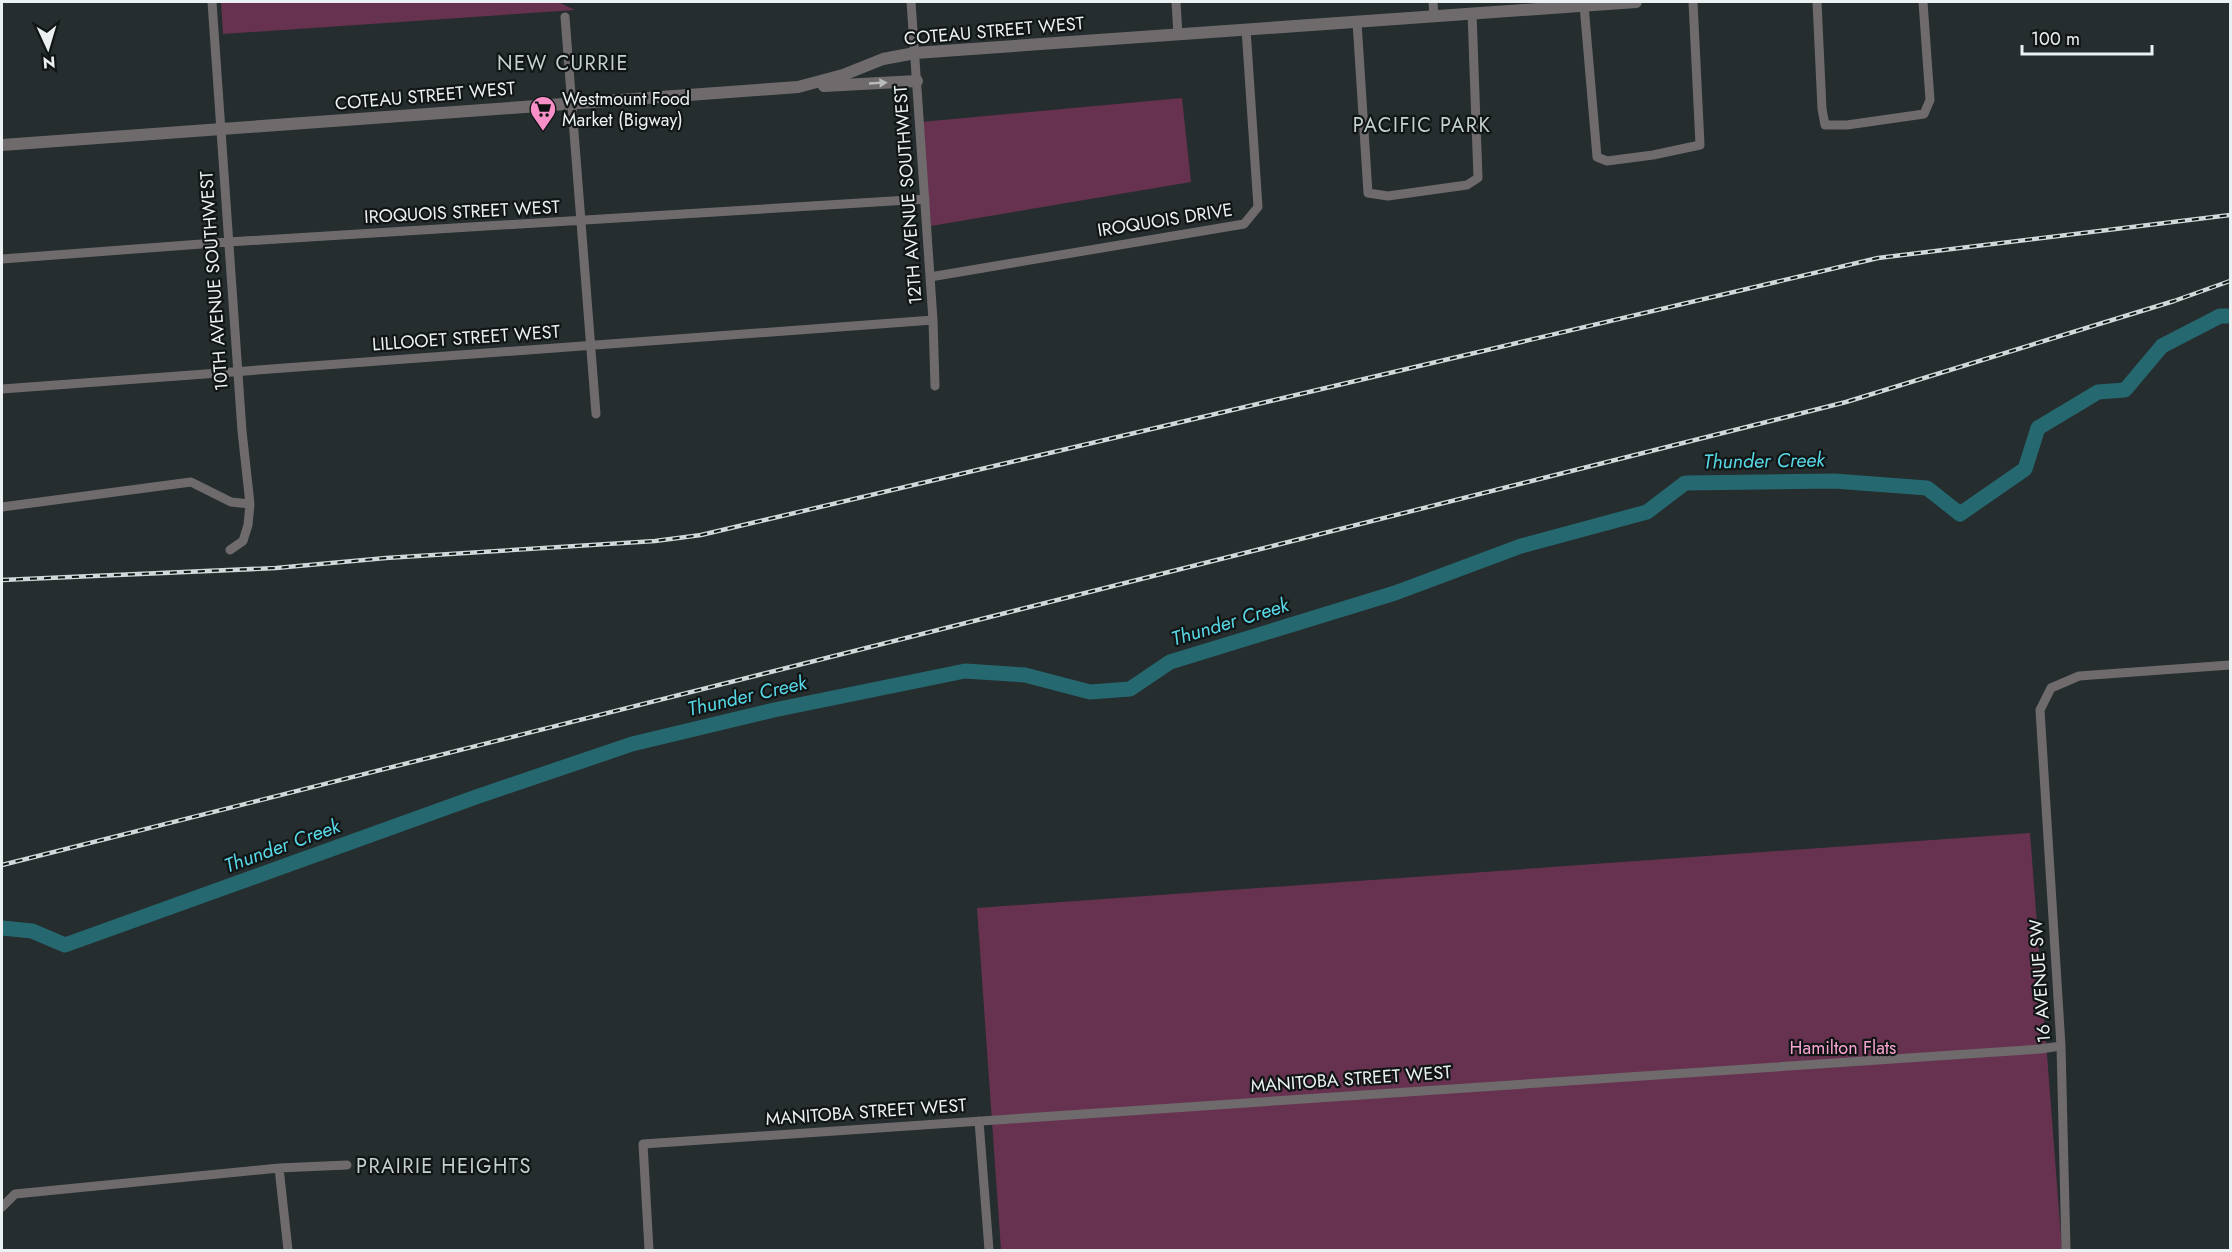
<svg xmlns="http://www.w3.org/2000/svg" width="2232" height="1252" viewBox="0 0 2232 1252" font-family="Jost,sans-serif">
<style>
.green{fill:#67324f}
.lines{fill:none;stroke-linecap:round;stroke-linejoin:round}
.river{stroke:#266870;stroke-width:15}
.minor{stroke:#6f6b6d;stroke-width:9}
.tertiary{stroke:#6f6b6d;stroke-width:12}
.rail-casing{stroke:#d1d8d9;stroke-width:4.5}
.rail{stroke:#111515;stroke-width:2;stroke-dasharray:7;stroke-linecap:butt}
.oneway{fill:#b9bbbd}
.labels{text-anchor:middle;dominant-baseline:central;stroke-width:4.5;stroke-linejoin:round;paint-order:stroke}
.street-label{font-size:18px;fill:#ebf1f2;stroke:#111515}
.poi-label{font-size:18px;fill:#ebf1f2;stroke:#111515;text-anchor:start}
.park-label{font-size:18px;fill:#f8a4d0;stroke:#111515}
.neighbourhood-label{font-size:20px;letter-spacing:1.5px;fill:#c5d0d1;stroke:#111515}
.water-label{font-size:20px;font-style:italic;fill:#57d8e6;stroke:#111515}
</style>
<rect width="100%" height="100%" fill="#252d2e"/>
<!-- green -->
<path class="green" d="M221,2H558L575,10L223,34Z
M1182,98L1191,182L931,226L921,122Z
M2030,833L2062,1250H1001L977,908Z"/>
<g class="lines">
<!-- river -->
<path class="river" d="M2,928L32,931L65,945L476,797L632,744L774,710L965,671L1025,675L1090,692L1130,689L1170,662L1395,593L1521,546L1647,512L1685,483L1834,481L1927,488L1960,514L2025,469L2038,428L2098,392L2125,390L2162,346L2220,316H2230"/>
<!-- minor -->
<path class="minor" d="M212,2L242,431L250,504L248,525L243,541L230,550
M911,2L933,320L935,386
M1176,2L1178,35
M1433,2L1434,16
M1817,2L1822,109L1825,125H1847L1924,114L1930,100L1923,2
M1584,5L1597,157L1607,161L1653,155L1700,145L1693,2
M565,17L596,414
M1357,22L1368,193L1388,196L1467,185L1478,178L1472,13
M2,259L228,242L925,199
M930,277L1244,224L1258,207L1246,29
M2,389L933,320
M2,507L191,482L231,502L250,504
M979,1121L989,1250
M279,1168L288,1250
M2,1207L15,1194L279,1168L347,1165
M649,1250L643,1144L2040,1049L2061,1046
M2066,1250L2061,1046L2040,710L2051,688L2079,676L2230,665"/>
<!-- tertiary -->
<path class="tertiary" d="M824,86L917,81
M2,145L798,87L843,75L883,59L915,53L1636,2"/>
<!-- rail casing -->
<g class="rail-casing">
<path id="rail" d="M2,580L276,568L386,558L655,541L701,535L1878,258L2230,215
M2,865L1846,402L2174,301L2230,281"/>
</g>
<!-- rail -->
<use href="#rail" class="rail"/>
</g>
<!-- one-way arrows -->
<defs><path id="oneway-solid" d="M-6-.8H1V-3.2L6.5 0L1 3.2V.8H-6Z" transform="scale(1.5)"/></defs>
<use class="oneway" href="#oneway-solid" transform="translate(878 83) rotate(-3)"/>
<!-- icons -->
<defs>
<g id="supermarket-pin" transform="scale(1.35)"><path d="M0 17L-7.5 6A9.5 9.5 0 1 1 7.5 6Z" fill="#f98fc9" stroke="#111515"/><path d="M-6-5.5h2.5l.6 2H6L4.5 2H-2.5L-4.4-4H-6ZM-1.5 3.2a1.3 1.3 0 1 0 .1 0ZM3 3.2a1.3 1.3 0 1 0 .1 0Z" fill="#111"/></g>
</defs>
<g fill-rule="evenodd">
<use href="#supermarket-pin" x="543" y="109"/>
</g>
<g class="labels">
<!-- street labels -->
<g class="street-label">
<text transform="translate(994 31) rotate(-5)">COTEAU STREET WEST</text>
<text transform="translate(425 96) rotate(-5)">COTEAU STREET WEST</text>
<text transform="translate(908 195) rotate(-94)">12TH AVENUE SOUTHWEST</text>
<text transform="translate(462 212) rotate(-3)">IROQUOIS STREET WEST</text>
<text transform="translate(1165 220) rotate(-9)">IROQUOIS DRIVE</text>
<text transform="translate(214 281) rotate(-94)">10TH AVENUE SOUTHWEST</text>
<text transform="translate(466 338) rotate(-4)">LILLOOET STREET WEST</text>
<text transform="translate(2040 981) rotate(-94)">16 AVENUE SW</text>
<text transform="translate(1351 1079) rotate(-4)">MANITOBA STREET WEST</text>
<text transform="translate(866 1112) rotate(-4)">MANITOBA STREET WEST</text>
</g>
<!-- poi labels -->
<g class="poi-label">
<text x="562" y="99">Westmount Food<tspan x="562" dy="21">Market (Bigway)</tspan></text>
</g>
<!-- park labels -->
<g class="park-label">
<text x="1843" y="1048">Hamilton Flats</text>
</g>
<!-- neighbourhood labels -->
<g class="neighbourhood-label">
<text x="563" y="63">NEW CURRIE</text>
<text x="1422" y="125">PACIFIC PARK</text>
<text x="444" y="1166">PRAIRIE HEIGHTS</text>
</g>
<!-- water labels -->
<g class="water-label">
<text transform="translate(1764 461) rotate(-1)">Thunder Creek</text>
<text transform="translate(1230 622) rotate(-17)">Thunder Creek</text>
<text transform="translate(747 696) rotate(-13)">Thunder Creek</text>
<text transform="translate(282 846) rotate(-20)">Thunder Creek</text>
</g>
</g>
<!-- border -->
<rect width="2232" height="1252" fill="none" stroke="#ebf1f2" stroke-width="6"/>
<!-- north arrow -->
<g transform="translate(48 48) rotate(176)" stroke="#111515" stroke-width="4.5" paint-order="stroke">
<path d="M0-4.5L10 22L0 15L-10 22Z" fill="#ebf1f2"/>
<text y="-9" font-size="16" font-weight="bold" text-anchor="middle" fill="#ebf1f2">N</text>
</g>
<!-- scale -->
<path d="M2022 45v9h130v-9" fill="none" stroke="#ebf1f2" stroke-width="3"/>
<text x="2031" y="45" font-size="18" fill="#ebf1f2" stroke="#111515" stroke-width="4.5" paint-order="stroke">100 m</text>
</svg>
